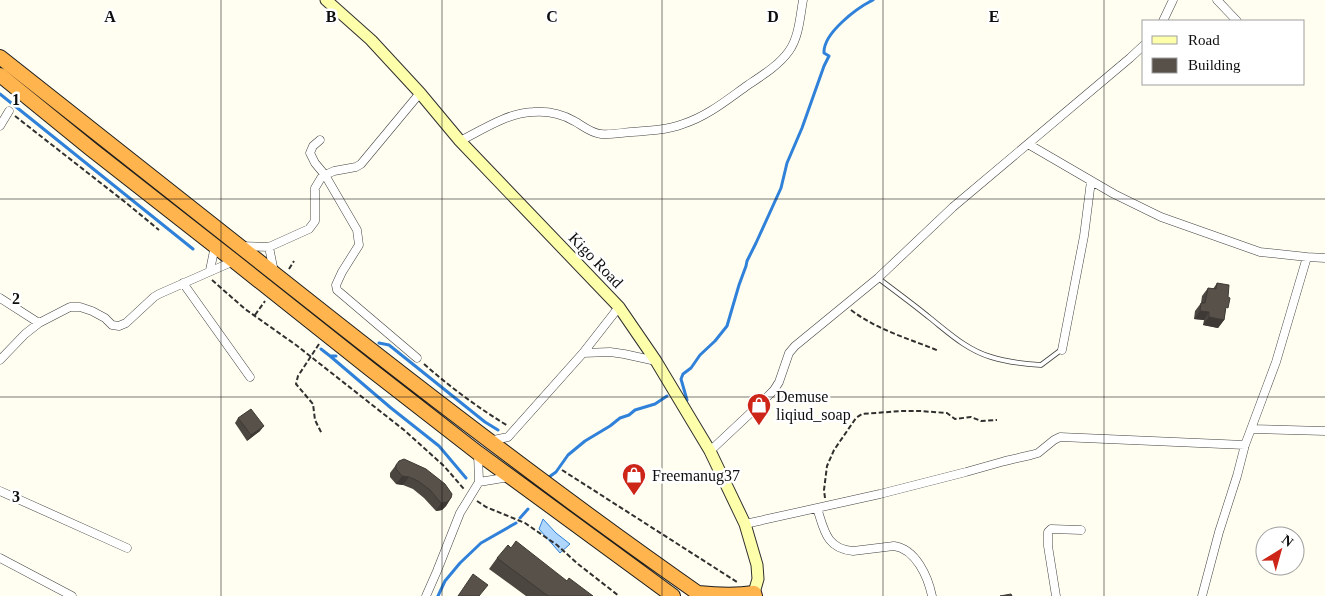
<svg xmlns="http://www.w3.org/2000/svg" width="1325" height="596" viewBox="0 0 1325 596" font-family="'Times New Roman',serif">
<style>
.water{fill:#afd6fc;stroke:#2f81da}
.lines{fill:none;stroke-linecap:round;stroke-linejoin:round}
.stream{stroke:#2f81da;stroke-width:3}
.lane-casing{stroke:#414141;stroke-width:5.5}
.street-casing{stroke:#414141;stroke-width:9}
.secondary-casing{stroke:#303030;stroke-width:13}
.highway-casing{stroke:#1f1f1f;stroke-width:16}
.path{stroke:#303030;stroke-width:2;stroke-dasharray:5 2.5;stroke-linecap:butt}
.lane{stroke:#fff;stroke-width:4}
.street{stroke:#fff;stroke-width:8}
.secondary{stroke:#feffab;stroke-width:11}
.highway{stroke:#ffb44e;stroke-width:14}
.wall{fill:#4c4640}
.shaded-wall{fill:#3e3934}
.building{fill:#58514a;stroke:#3e3934}
.grid{fill:none;stroke:#0e0e0e;stroke-width:1;stroke-opacity:0.55}
.labels{text-anchor:middle;dominant-baseline:central;stroke-width:5;stroke-linejoin:round;paint-order:stroke}
.street-label{font-size:16px;fill:#0e0e0e;stroke:#fff}
.poi-label{font-size:16px;fill:#0e0e0e;stroke:#fff;text-anchor:start}
.grid-label{font-size:16px;text-anchor:middle;font-weight:bold;fill:#0e0e0e;stroke:#fff;stroke-width:5;stroke-linejoin:round;paint-order:stroke}
</style>
<rect width="100%" height="100%" fill="#fffef0"/>
<!-- water -->
<path class="water" d="M543,519L556,533L570,544L560,553L539,529Z"/>
<g class="lines">
<!-- stream -->
<path class="stream" d="M0,94L193,249
M379,343L389,345L485,422L498,430
M321,349L330,356H336
M330,356L391,408L439,446L466,478
M684,402L687,400L681,379L683,374L691,368L700,355L715,341L727,326L739,285L746,266L747,261L756,243L781,188L787,163L802,128L824,66L829,56L824,53C823,33 857,8 873,0
M549,477L556,472L568,455L585,441L610,426L620,418L629,415L635,410L655,404L667,396
M520,518L528,509
M438,596L445,581L460,563L481,543L516,523"/>
<!-- lane casing -->
<g class="lane-casing">
<path id="lane" d="M878,278C895,291 913,304 930,318C949,333 967,350 991,357C1007,362 1024,364 1041,365L1061,350"/>
</g>
<!-- street casing -->
<g class="street-casing">
<path id="street" d="M1217,0L1237,21
M1163,21L1173,0
M0,126L9,111
M320,140L313,146L310,153L315,163L325,175L357,230L359,245L342,272L336,285L337,290L417,358
M460,141C482,130 507,113 533,112C547,111 562,114 574,121C582,125 590,133 601,134C610,135 621,133 631,132C648,131 667,130 683,124C708,116 728,99 748,85C763,75 779,65 789,51C799,37 800,17 803,0
M1028,144L1114,194L1161,217L1260,252L1307,257L1325,258
M240,246L269,247L309,229L315,221V188L321,178L325,175L334,171L356,167L361,164L420,93
M269,247L274,272
M210,270L215,246
M183,283L250,377
M0,298L39,323
M1062,350L1084,236L1091,181
M583,353L610,352L624,354L656,361
M0,360L25,334L39,323L70,307H80L92,311L105,318L112,325L119,326L126,323L154,297L159,294L234,261
M1252,429L1325,431
M489,441L508,437L583,353L619,307
M710,451L758,406L774,390L779,382L789,353L795,346L878,278L953,207L1130,58L1144,45
M479,482L510,477
M0,491L127,548
M817,508C824,529 826,549 853,551L894,546C916,549 928,577 932,596
M745,524L880,494L966,472L1005,461L1031,455L1038,453L1054,440L1060,437L1245,445
M0,558L72,596
M426,596L437,571L460,513L479,482L478,453
M1056,596L1048,546V532L1051,529L1081,530
M1202,596L1219,532L1237,476L1245,445L1276,362L1307,257"/>
</g>
<!-- secondary casing -->
<g class="secondary-casing">
<path id="secondary" d="M326,0L371,40L420,93L460,141L619,307L656,361L710,451L745,524L757,565L758,579L753,596"/>
</g>
<!-- highway casing -->
<g class="highway-casing">
<path id="highway" d="M0,57C101,137 202,217 304,297C434,400 566,501 702,596
M0,75L91,149L234,261L370,369L478,453L673,596
M698,593C717,595 735,596 754,593L755,596"/>
</g>
<!-- path -->
<path class="path" d="M15,116L125,202L159,230
M289,269L294,261
M212,280L245,309L296,345L404,430L444,466L464,489
M851,310C877,330 910,339 939,351
M255,315L265,301
M319,344L298,376L296,384L313,404L315,420L322,434
M424,364C450,387 477,407 508,426
M562,470L737,582
M825,498L824,490L827,466L834,450L856,418L862,414L901,411H920L947,413L955,419L971,417L981,421L997,420
M477,501L486,507L525,523L557,545L578,564L619,596"/>
<!-- lane -->
<use href="#lane" class="lane"/>
<!-- street -->
<use href="#street" class="street"/>
<!-- secondary -->
<use href="#secondary" class="secondary"/>
<!-- highway -->
<use href="#highway" class="highway"/>
</g>
<!-- wall -->
<path class="wall" d="M1217,283L1225,313L1224,320L1218,328L1203,325L1204,320L1194,319L1195,311L1201,303L1202,296L1208,288L1213,289Z
M238,418L260,431L247,441L235,423Z
M396,465L451,498L446,506L442,510L436,511L424,498L413,489L403,485L396,484L390,477V473Z
M511,548L567,581L593,596H526L489,569L497,558Z"/>
<!-- shaded-wall -->
<path class="shaded-wall" d="M1200,311L1209,312L1204,320L1194,319Z
M1209,317L1224,320L1218,328L1203,325Z
M264,426L260,431L247,441L251,435Z
M402,476L409,477L403,485L396,484Z
M451,498L446,506L442,510L436,511L441,503Z"/>
<!-- building -->
<path class="building" d="M1217,283L1229,285L1228,297L1230,298L1228,308L1226,307L1224,320L1209,317V312L1200,311L1201,303H1205L1208,288L1216,289Z
M251,409L264,426L251,435L238,418Z
M404,459L426,469L445,484L452,494L451,498L447,502L441,503L430,490L418,481L409,477L402,476L396,469V465L399,461Z
M516,541L567,581L569,578L593,596H548L497,558L508,545L511,548Z
M473,574L488,585L479,596H458Z
M1011,594L1012,596H1000Z"/>
<!-- grid -->
<path class="grid" d="M221,0V596M442,0V596M662,0V596M883,0V596M1104,0V596M0,199H1325M0,397H1325"/>
<!-- icons -->
<defs>
<g id="shop-pin" transform="scale(1.25)"><path d="M0 17L-7.5 6A9.5 9.5 0 1 1 7.5 6Z" fill="#cd2618" stroke="#fff"/><path d="M-5-2.5h2.3a2.7 3.5 0 0 1 5.4 0H5L5.5 6h-11ZM-1.5-2.5h3a1.5 2.3 0 0 0-3 0Z" fill="#fff"/></g>
</defs>
<g fill-rule="evenodd">
<use href="#shop-pin" x="759" y="405"/>
<use href="#shop-pin" x="634" y="475"/>
</g>
<g class="labels">
<!-- street labels -->
<g class="street-label">
<text transform="translate(596 260) rotate(46)">Kigo Road</text>
</g>
<!-- poi labels -->
<g class="poi-label">
<text x="776" y="396">Demuse<tspan x="776" dy="18">liqiud_soap</tspan></text>
<text x="652" y="475">Freemanug37</text>
</g>
</g>
<g class="grid-label">
<text x="110" y="22">A</text>
<text x="331" y="22">B</text>
<text x="552" y="22">C</text>
<text x="773" y="22">D</text>
<text x="994" y="22">E</text>
<text x="16" y="105">1</text>
<text x="16" y="304">2</text>
<text x="16" y="502">3</text>
</g>
<!-- legend -->
<rect x="1142" y="20" width="162" height="65" fill="#ffffff" stroke="#9f9f9f"/>
<rect x="1152" y="36" width="25" height="8" fill="#feffab" stroke="#9f9f9f"/>
<text x="1188" y="45" font-size="15" fill="#0e0e0e">Road</text>
<rect x="1152" y="58" width="25" height="15" fill="#58514a" stroke="#9f9f9f"/>
<text x="1188" y="70" font-size="15" fill="#0e0e0e">Building</text>
<!-- north arrow -->
<g transform="translate(1280 551) rotate(37)"><circle r="24" fill="#ffffff" stroke="#9f9f9f"/>
<path d="M0-4L9 19L0 12L-9 19Z" fill="#cd2618"/>
<text y="-8" font-size="14" font-weight="bold" text-anchor="middle" fill="#0e0e0e">N</text>
</g>
</svg>
